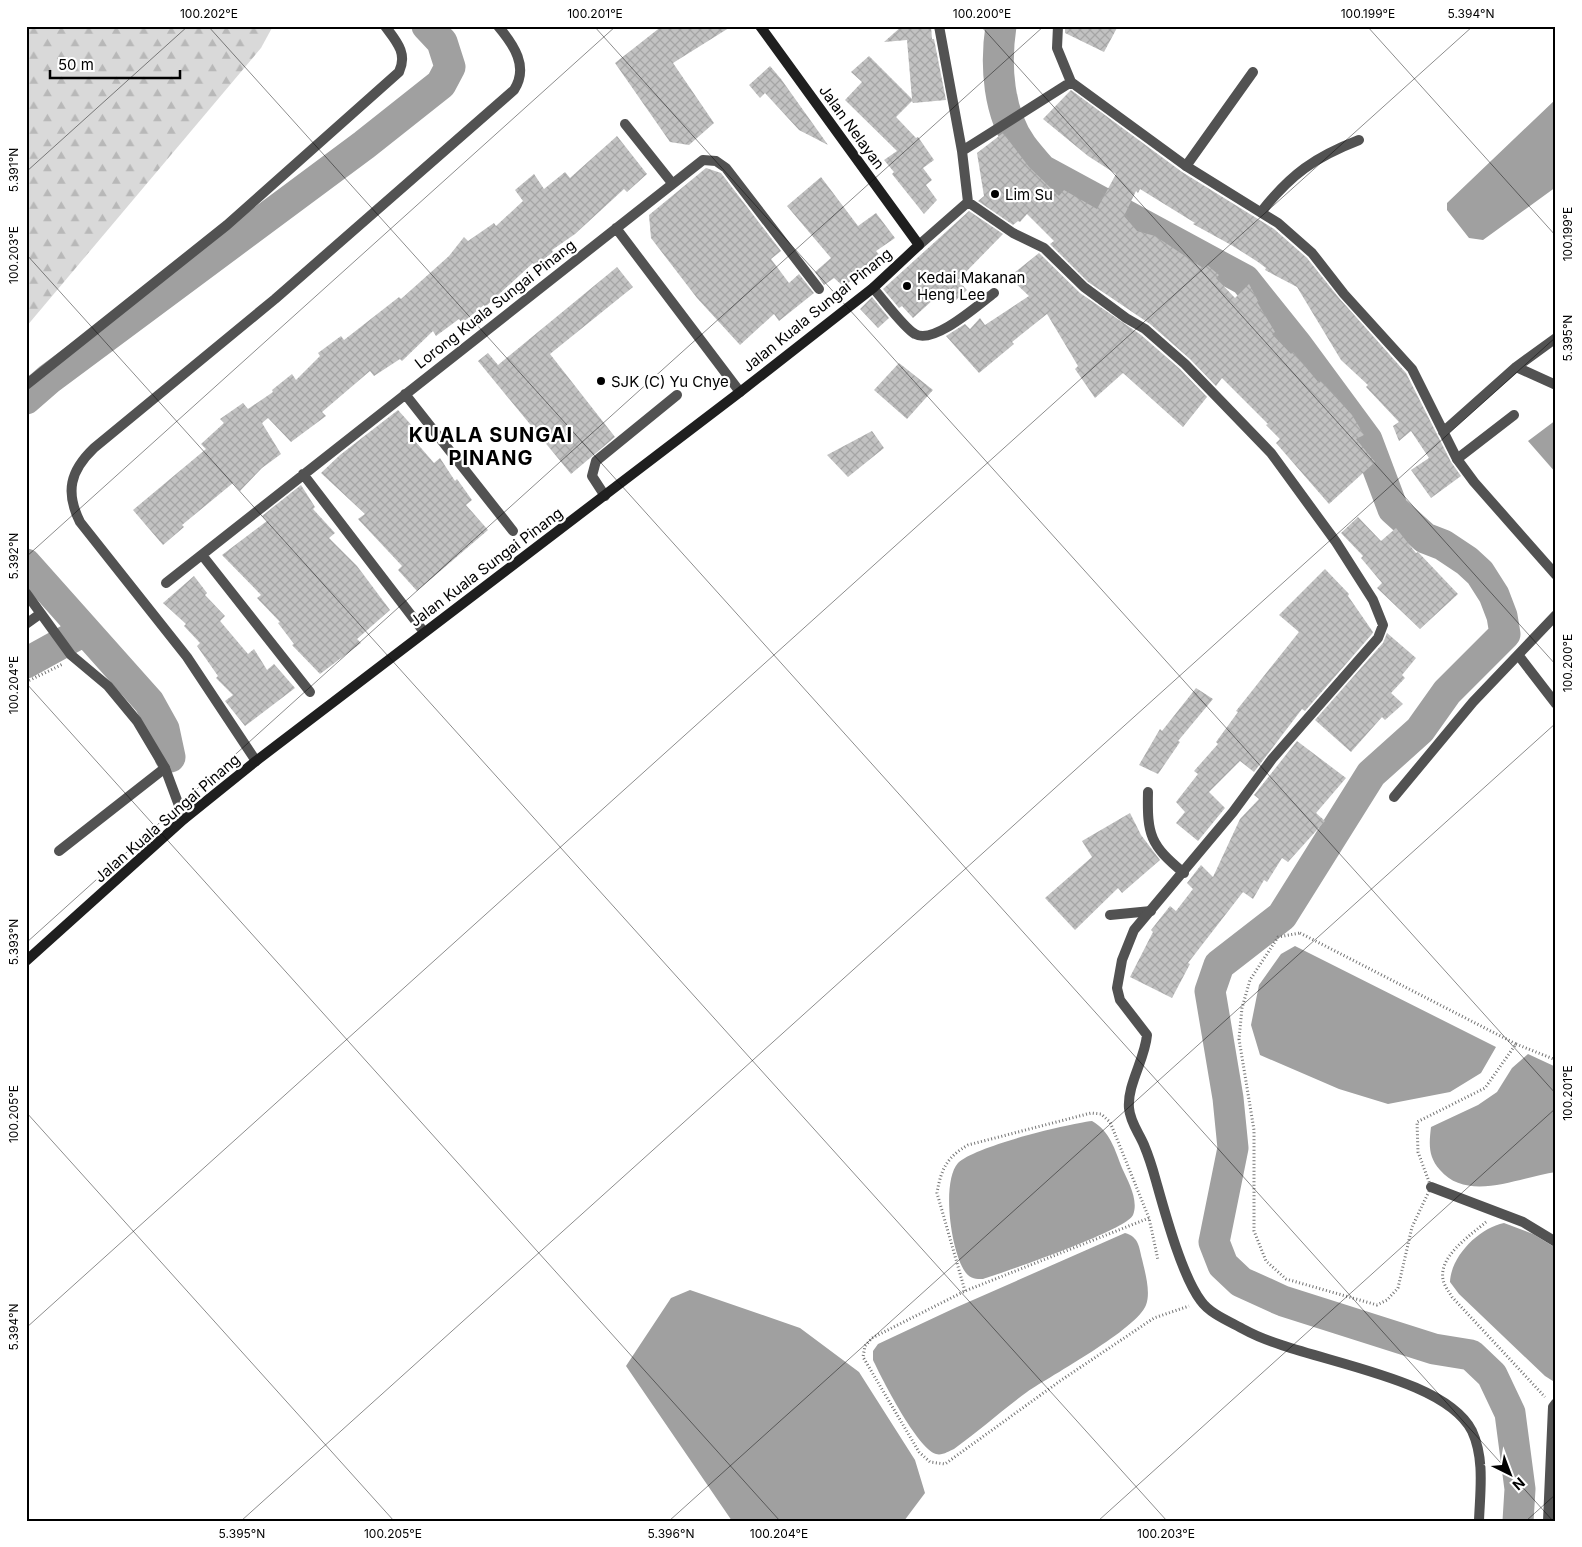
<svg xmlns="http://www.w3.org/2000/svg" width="1582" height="1547" viewBox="0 0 1582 1547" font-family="Inter,sans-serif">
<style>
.forest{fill:url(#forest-firs)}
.water{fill:#a0a0a0}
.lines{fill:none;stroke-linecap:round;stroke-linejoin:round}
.river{stroke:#a0a0a0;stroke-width:31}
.building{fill:url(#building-cross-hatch)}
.path{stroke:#747474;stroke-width:3;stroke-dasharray:1 2.5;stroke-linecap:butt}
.lane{stroke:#525252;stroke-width:10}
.street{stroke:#525252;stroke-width:10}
.secondary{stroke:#1f1f1f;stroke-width:10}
.ticks{fill:none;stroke:#000;stroke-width:1;stroke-opacity:0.45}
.poi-dot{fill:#000;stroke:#fff;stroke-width:2}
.labels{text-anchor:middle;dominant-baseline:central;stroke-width:4.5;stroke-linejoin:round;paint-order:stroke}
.street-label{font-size:15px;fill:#000;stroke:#fff}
.poi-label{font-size:15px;fill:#000;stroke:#fff;text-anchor:start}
.district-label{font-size:20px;font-weight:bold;letter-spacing:1px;fill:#000;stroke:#fff}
.neatline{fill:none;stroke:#000;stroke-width:2}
.ticks-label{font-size:12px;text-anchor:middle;fill:#000}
</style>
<defs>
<pattern id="forest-firs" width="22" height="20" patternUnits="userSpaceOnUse" patternTransform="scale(1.25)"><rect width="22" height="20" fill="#d9d9d9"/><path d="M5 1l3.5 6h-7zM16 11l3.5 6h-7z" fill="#b8b8b8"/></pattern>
<pattern id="building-cross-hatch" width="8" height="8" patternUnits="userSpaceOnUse" patternTransform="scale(1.25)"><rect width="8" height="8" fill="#c2c2c2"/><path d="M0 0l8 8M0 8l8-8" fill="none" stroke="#a5a5a5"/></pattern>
</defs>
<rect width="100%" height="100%" fill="#fff"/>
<!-- forest -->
<path class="forest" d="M26,26H273L261,48L26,327Z"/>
<!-- water -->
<path class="water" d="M1556,99V187L1483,240L1469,238L1447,210V203Z
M1556,420V473L1528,441Z
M1295,946L1496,1047L1481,1073L1450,1092L1388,1104L1339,1089L1260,1055L1251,1025L1259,985L1281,954Z
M1528,1054L1556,1067V1172C1520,1177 1468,1203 1440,1170C1428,1157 1429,1144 1431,1127L1478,1105L1497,1092L1512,1068Z
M1092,1121C1110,1131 1115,1150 1122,1168C1128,1181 1139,1200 1133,1215C1127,1230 1005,1272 983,1279C976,1279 971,1279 966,1273C951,1254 941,1182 958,1163C975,1146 1067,1124 1092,1121Z
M1504,1223L1533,1234L1556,1248V1383L1545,1376L1459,1294L1450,1282C1451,1256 1479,1228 1504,1223Z
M1125,1233C1139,1237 1139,1247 1142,1259C1145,1272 1151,1292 1146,1305C1137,1329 1052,1375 1027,1392C1002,1410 979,1431 954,1449C949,1451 942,1456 936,1454C917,1448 882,1379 873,1360V1351L878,1344L957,1307Z
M690,1290L800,1328L859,1372L915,1460L925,1493L904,1521H732L626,1366L671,1298Z"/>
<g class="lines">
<!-- river -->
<path class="river" d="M1001,26C995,65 998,113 1022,146C1028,154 1035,162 1042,170L1245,280L1297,345L1367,440L1393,509L1425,538L1443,545L1467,561L1480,573L1494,595L1502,616L1505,634L1447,692L1420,730L1371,774L1282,916L1219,965L1210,991L1228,1098L1233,1148L1214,1242L1223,1265L1241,1282L1283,1301L1434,1349L1471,1355L1492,1375L1510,1413L1520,1489L1518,1521
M26,399L49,379L364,145L441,84L450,67L442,42L427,26
M26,564L149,702L164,729L170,757
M26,663L84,631"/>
</g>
<!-- building -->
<path class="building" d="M662,26H732L673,63L714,123L689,145L670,142L615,63Z
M902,26H931L932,39H934L946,100L913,103L912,101L896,117L916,138L918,137L934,160L923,168L932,180L926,185L937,200L924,214L892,174L894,172L884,160L897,151L845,100L862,82L851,72L869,56L912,99L907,40L884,42Z
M1065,26H1118L1104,52L1065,33Z
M770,66L781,79L828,145L799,130L765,93L760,98L749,85Z
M1071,90L1182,172L1274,229L1307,258L1339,298L1406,373L1451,462L1461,476L1431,498L1411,470L1429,458L1411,431L1399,441L1393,426L1399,422L1366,387L1368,385L1341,360L1297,287L1265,270L1266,268L1258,262L1233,246L1193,224L1195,223L1140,189L1138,193L1136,191L1124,216L1137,231L1155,236L1203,268L1207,265L1219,275L1216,278L1235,298L1249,284L1258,301L1257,302L1275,332L1272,334L1291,354L1293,352L1319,383L1321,381L1352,415L1364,435L1356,439L1375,462L1329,504L1276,443L1280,439L1266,425L1268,424L1222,378L1216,386L1190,359L1150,324L1088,282L1050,244L1054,241L1027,214L1020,222L1018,221L1013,225L978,201L984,196L977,153L1003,133L1029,167L1059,196L1064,190L1097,209L1116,174L1088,156L1043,119Z
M617,136L647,174L627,192L624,189L575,234L552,250L553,252L535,266L533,263L485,307L484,305L462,323L459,319L436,336L433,331L402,361L400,359L374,376L370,371L322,412L326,416L291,442L268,418L262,423L281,454L262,468L240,491L233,483L182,525L184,527L163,545L133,510L206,449L201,444L224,423L220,419L243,403L248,409L273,392L272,390L292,374L296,380L320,356L318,353L341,336L344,340L399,297L401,299L449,256L464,237L468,241L494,223L496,226L523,201L515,190L534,174L544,189L565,172L570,178Z
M706,168L721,173L781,251L771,259L789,283L799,274L814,293L779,321L774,314L740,345L697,298L651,238L649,215Z
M821,177L858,226L876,213L895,238L876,251L882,258L870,270L867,266L844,287L834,278L824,285L815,272L831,258L787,206Z
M969,211L1003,234L958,280L967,290L955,301L945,289L913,318L902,306L899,308L883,289Z
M1039,253L1080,293L1141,335L1180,369L1207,397L1183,427L1123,373L1095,398L1075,369L1078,366L1047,314L1012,342L1014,344L979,373L946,336L965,324L970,329L980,318L985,325L1029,296L1009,277Z
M617,267L633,287L550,354L615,437L571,474L478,361L488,353L498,365Z
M872,297L889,318L878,328L860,309Z
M899,363L933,390L907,419L874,390Z
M398,410L415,429L409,434L434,463L440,458L455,481L457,479L472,500L466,505L488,530L417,591L398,570L402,566L358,519L365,514L321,473L340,455Z
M872,431L884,448L848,477L827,455Z
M301,485L315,507L313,509L335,533L329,538L357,566L390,610L357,639L361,643L320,674L292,645L294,644L278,623L280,622L257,598L261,595L222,555L267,521L262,516Z
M1358,517L1381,541L1396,528L1416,553L1418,552L1458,594L1420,629L1377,588L1382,583L1361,558L1363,556L1341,533Z
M1325,569L1349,594L1348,596L1373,632L1372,634L1305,711L1302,709L1254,772L1240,761L1209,792L1225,808L1198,841L1176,823L1185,812L1176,802L1198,774L1194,771L1218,744L1216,742L1238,712L1236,711L1299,632L1279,615Z
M194,576L207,593L205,595L225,616L220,621L248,654L254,649L267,670L274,664L295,688L245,726L225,701L233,695L216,678L218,676L197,646L200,643L184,626L186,624L163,603Z
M1387,633L1416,658L1402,675L1405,678L1391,693L1403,704L1385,720L1382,717L1351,752L1315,720L1383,643Z
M1196,688L1213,699L1178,741L1180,742L1158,774L1139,765L1160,729L1162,731Z
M1297,741L1346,778L1316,813L1325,821L1288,862L1282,858L1267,882L1264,880L1253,899L1243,892L1188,963L1190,964L1172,998L1130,977L1153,932L1151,930L1170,906L1176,911L1193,889L1187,883L1201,865L1213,877L1240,819L1259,799L1254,795Z
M1130,813L1141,835L1160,860L1122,893L1118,888L1075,930L1045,898L1092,857L1082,841Z"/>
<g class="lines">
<!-- path -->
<path class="path" d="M26,682L63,664
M1300,933L1516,1044L1485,1088L1417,1122L1418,1152L1431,1187L1412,1227L1398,1288L1387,1300L1377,1305L1286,1279L1266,1261L1254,1231V1130L1239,1039L1242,1008L1250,980L1278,937Z
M1516,1044L1556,1060
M1149,1218L965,1291L872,1338L865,1346L863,1357L919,1452L930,1462L945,1464L1060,1381L1154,1318L1189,1306
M1486,1222C1471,1235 1435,1258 1444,1283C1446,1288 1449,1292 1452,1297L1545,1397
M965,1291L937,1193C941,1169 947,1157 968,1145L1091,1113L1101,1114L1110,1122L1149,1218L1158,1260"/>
<!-- lane -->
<path class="lane" d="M1186,166L1253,72
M1261,212C1291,174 1315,157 1359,140
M1457,459L1514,415
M605,496L592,476L596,461L677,395
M26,624L40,614
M1519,656L1556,704
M59,851L165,768
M1110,915L1151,911"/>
<!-- street -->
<path class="street" d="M939,26L962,151L968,202L1013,233L1044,248L1084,287L1126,318L1145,329L1185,364L1271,453L1336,542L1373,600L1383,625L1378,638L1272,759L1233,812L1134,930L1122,960L1117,988L1120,1000L1147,1035C1145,1059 1127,1085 1129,1108C1130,1122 1139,1133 1144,1145C1149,1157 1153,1170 1156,1181C1165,1213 1182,1276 1201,1301C1210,1314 1231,1322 1245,1330C1301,1361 1443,1374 1472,1431C1485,1459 1480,1492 1479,1521
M1071,82L1186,166L1278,223L1312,253L1344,294L1412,369L1457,459L1474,482L1556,575
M625,124L672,183
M962,151L1071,82L1057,48L1058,26
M616,228L740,392
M919,245L968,202
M873,288C883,299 904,328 915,334C934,345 979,304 994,293
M1516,367L1556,385
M26,385L227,225L399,72C408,53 396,41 385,26
M405,394L513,531
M1443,432L1516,367L1556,338
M303,474L424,632
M202,555L310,692
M166,583L703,160L716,161L726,168L819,289
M26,593L71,655L108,686L137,721L165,768L184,819
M256,761L187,657L80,522C65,492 70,471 94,448L275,299L514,90C529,67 514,45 498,26
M1148,792C1147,835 1150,845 1184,873
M1394,797L1473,702L1556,615
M1431,1187L1523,1222L1556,1242
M1548,1521L1553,1407L1556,1403"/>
<!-- secondary -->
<path class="secondary" d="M26,961L184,819L256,761L740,392L873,288L919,245L760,26"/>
</g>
<!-- ticks -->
<path class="ticks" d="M208,26L1553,1521M594,26L1556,1094M981,26L1556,665M1367,26L1556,236M26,172L188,26M26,254L1167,1521M26,557L616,26M26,683L780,1521M26,943L1044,26M26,1112L394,1521M26,1328L1473,26M241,1521L1556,337M669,1521L1556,723M1098,1521L1556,1108M1526,1521L1556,1494"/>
<!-- markers -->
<g class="poi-dot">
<circle cx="995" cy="194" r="5"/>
<circle cx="907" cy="286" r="5"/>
<circle cx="601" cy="381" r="5"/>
</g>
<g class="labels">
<!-- street labels -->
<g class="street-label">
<text transform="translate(852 127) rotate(54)">Jalan Nelayan</text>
<text transform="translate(495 304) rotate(-38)">Lorong Kuala Sungai Pinang</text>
<text transform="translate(817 310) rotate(-39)">Jalan Kuala Sungai Pinang</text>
<text transform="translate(486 567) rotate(-37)">Jalan Kuala Sungai Pinang</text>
<text transform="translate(167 818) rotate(-41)">Jalan Kuala Sungai Pinang</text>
</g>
<!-- poi labels -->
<g class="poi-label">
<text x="1005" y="194">Lim Su</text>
<text x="917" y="277">Kedai Makanan<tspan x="917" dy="17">Heng Lee</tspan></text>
<text x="611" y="381">SJK (C) Yu Chye</text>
</g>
<!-- district labels -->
<g class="district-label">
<text x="491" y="435">KUALA SUNGAI<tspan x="491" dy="23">PINANG</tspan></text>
</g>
</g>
<!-- border -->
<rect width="1582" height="1547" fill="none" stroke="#ffffff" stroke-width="55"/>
<!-- north arrow -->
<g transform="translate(1510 1474) rotate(138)" stroke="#ffffff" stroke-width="4" paint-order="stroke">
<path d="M0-4L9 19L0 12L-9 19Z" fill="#000000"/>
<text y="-8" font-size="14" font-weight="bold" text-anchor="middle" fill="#000000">N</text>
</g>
<!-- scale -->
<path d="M50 70v8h130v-8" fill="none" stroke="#000000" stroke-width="2.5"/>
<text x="58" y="70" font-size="15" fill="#000000" stroke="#ffffff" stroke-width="4" paint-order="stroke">50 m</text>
<rect x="28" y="28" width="1526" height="1492" class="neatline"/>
<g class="ticks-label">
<text x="209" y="18">100.202°E</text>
<text x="595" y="18">100.201°E</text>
<text x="982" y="18">100.200°E</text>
<text x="1368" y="18">100.199°E</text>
<text x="1471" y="18">5.394°N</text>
<text transform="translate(14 170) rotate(-90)" y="4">5.391°N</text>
<text transform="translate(1568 234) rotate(-90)" y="4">100.199°E</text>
<text transform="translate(14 255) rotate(-90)" y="4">100.203°E</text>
<text transform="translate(1568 338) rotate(-90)" y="4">5.395°N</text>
<text transform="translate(14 556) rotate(-90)" y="4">5.392°N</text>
<text transform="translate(1568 663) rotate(-90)" y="4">100.200°E</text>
<text transform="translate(14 685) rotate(-90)" y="4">100.204°E</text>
<text transform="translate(14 942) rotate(-90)" y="4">5.393°N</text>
<text transform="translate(1568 1093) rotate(-90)" y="4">100.201°E</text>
<text transform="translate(14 1114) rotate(-90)" y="4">100.205°E</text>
<text transform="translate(14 1327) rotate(-90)" y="4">5.394°N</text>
<text x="242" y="1538">5.395°N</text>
<text x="393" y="1538">100.205°E</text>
<text x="671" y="1538">5.396°N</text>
<text x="779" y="1538">100.204°E</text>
<text x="1166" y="1538">100.203°E</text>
</g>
</svg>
